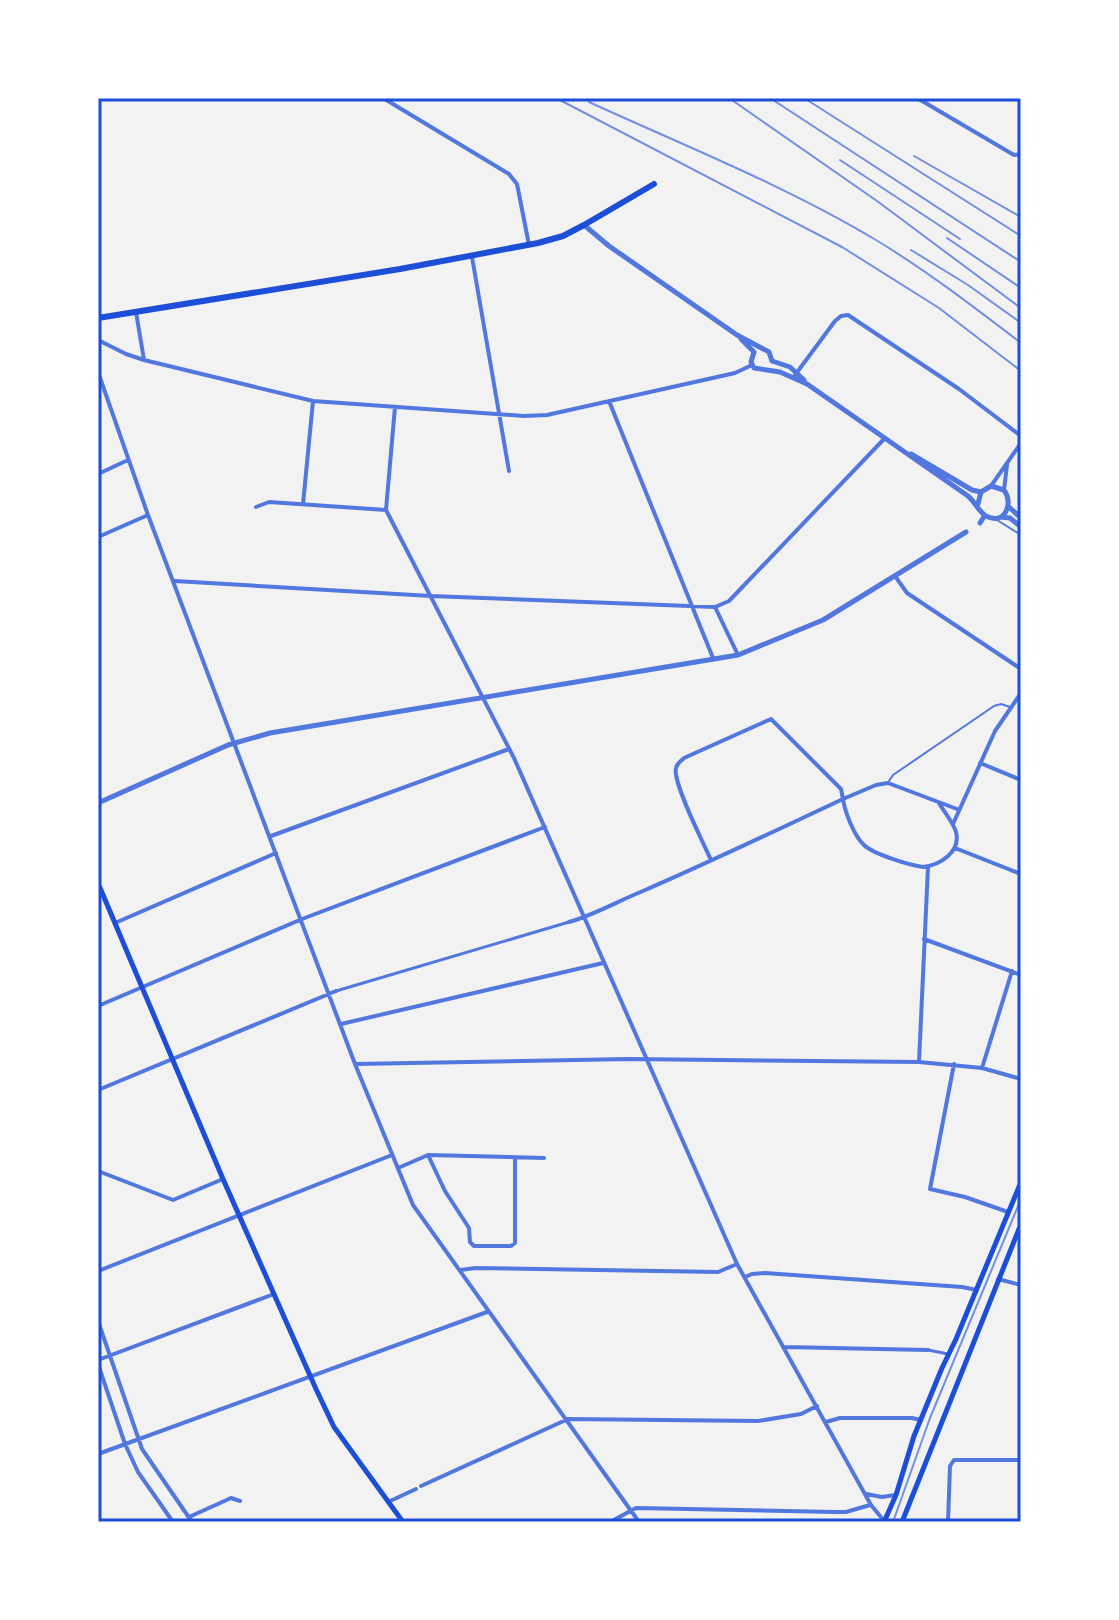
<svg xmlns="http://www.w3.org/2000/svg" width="1119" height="1620" viewBox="0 0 1119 1620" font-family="Lato,sans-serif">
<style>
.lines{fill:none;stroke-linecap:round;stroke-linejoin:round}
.service{stroke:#5277de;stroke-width:2}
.pedestrian{stroke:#5277de;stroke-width:3}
.minor{stroke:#5277de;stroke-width:4}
.tertiary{stroke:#5277de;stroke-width:5}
.secondary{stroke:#1d4ed8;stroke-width:5}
.primary{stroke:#1d4ed8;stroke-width:6}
.tram{stroke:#7290e2;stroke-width:2}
.rail{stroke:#7290e2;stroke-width:2}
.neatline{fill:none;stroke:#1d4ed8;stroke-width:3}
</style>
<rect width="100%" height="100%" fill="#f2f2f2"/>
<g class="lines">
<!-- service -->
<path class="service" d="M997,520L1021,535
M889,781L893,775L994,706L1001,704L1010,707"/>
<!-- pedestrian -->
<path class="pedestrian" d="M336,991L569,922
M928,1350L948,1354"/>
<!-- minor -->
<path class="minor" d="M383,98L509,174L517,184L529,245
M917,98L1014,155L1021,154
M472,257L509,471
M136,312L144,360
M100,341L126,354L144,360L313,401L524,416L547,415L735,373L752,365
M98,372L148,515L355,1064L413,1205L639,1522
M795,375L835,321L841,316L848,315L959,389L1021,436
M609,401L713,658
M98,474L128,460
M991,486L1021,443
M1004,490L1007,465
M303,504L313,401
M256,507L269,502L386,510
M386,510L514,758L737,1264L871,1505L885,1522
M386,510L395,407
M98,537L148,515
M895,576L907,593L1021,669
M175,581L431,596L715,607L738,655
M715,607L729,601L885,438
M980,763L1021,780
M939,803C944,812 953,822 956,832C961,852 940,865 923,867C909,865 873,854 864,845C854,836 845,812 843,799L876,785L888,783L957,809
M953,824L995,731L1021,693
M271,836L509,749
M955,848L1021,874
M569,922C594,915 618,901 643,891C710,862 777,830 843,799L841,789L771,719L684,758C680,762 677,763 676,768C672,782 704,844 711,860
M115,923L276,853
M924,939L1021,975
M98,1006L302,919L545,827
M341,1024L603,963
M919,1062L928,867
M355,1064L629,1059L919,1062L982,1068L1021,1079
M954,1064L930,1189L965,1197L1008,1212
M982,1068L1012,971
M98,1090L336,991
M428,1155L445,1191L469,1228L470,1242L474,1246H511L515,1243V1158
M398,1168L428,1155L544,1158
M98,1171L173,1200L223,1179
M461,1270L475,1268L718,1272L737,1264
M98,1271L392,1155
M745,1277L752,1274L765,1273L962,1287L977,1290
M998,1279L1021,1285
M98,1321L142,1449L192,1522
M784,1347L928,1350
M98,1360L274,1294
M98,1364L125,1444L138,1472L173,1522
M826,1422L840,1418H912L921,1420
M98,1454L487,1312
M421,1486L568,1419L758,1421L801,1414L817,1406
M866,1494L882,1497L895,1495
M388,1502L416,1489
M189,1517L231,1498L240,1501
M610,1522L636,1508L834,1512H846L870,1505
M948,1522L950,1466L954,1460H1021"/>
<!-- tertiary -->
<path class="tertiary" d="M584,225L609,246L737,335L769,352L772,361
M741,339L754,352
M754,352L751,362L754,368L780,372L807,384L968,496C975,502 979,512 986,516C1005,526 1014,503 1004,490L991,486L981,492L978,504
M772,361L790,367L804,380
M911,454L972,490L981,492
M1009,507L1021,518
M1001,517L1010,518L1021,527
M980,523L985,515
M98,803L228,745L270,733L738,655L823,620L966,532"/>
<!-- secondary -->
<path class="secondary" d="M98,883L223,1179L316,1389L334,1427L403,1522
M884,1522L896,1495L914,1436L942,1368L956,1339L1021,1182
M902,1522L1021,1224"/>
<!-- primary -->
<path class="primary" d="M98,318L400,269L538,243L563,236L584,225L654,184"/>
<!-- tram -->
<path class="tram" d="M893,1522L930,1418L1021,1199"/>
<!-- rail -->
<path class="rail" d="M556,98L842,247L939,308L1021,371
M729,98L877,201L1018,306
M770,98L1021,262
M804,98L1021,236
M589,102C685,146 786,186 876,240C927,271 974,307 1021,343
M914,156L1021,217
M840,160L960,239
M947,238L1021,288
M911,250L968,285L1021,323"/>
</g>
<!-- border -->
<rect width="1119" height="1620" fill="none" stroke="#ffffff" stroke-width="200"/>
<rect x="100" y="100" width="919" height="1420" class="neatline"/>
</svg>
